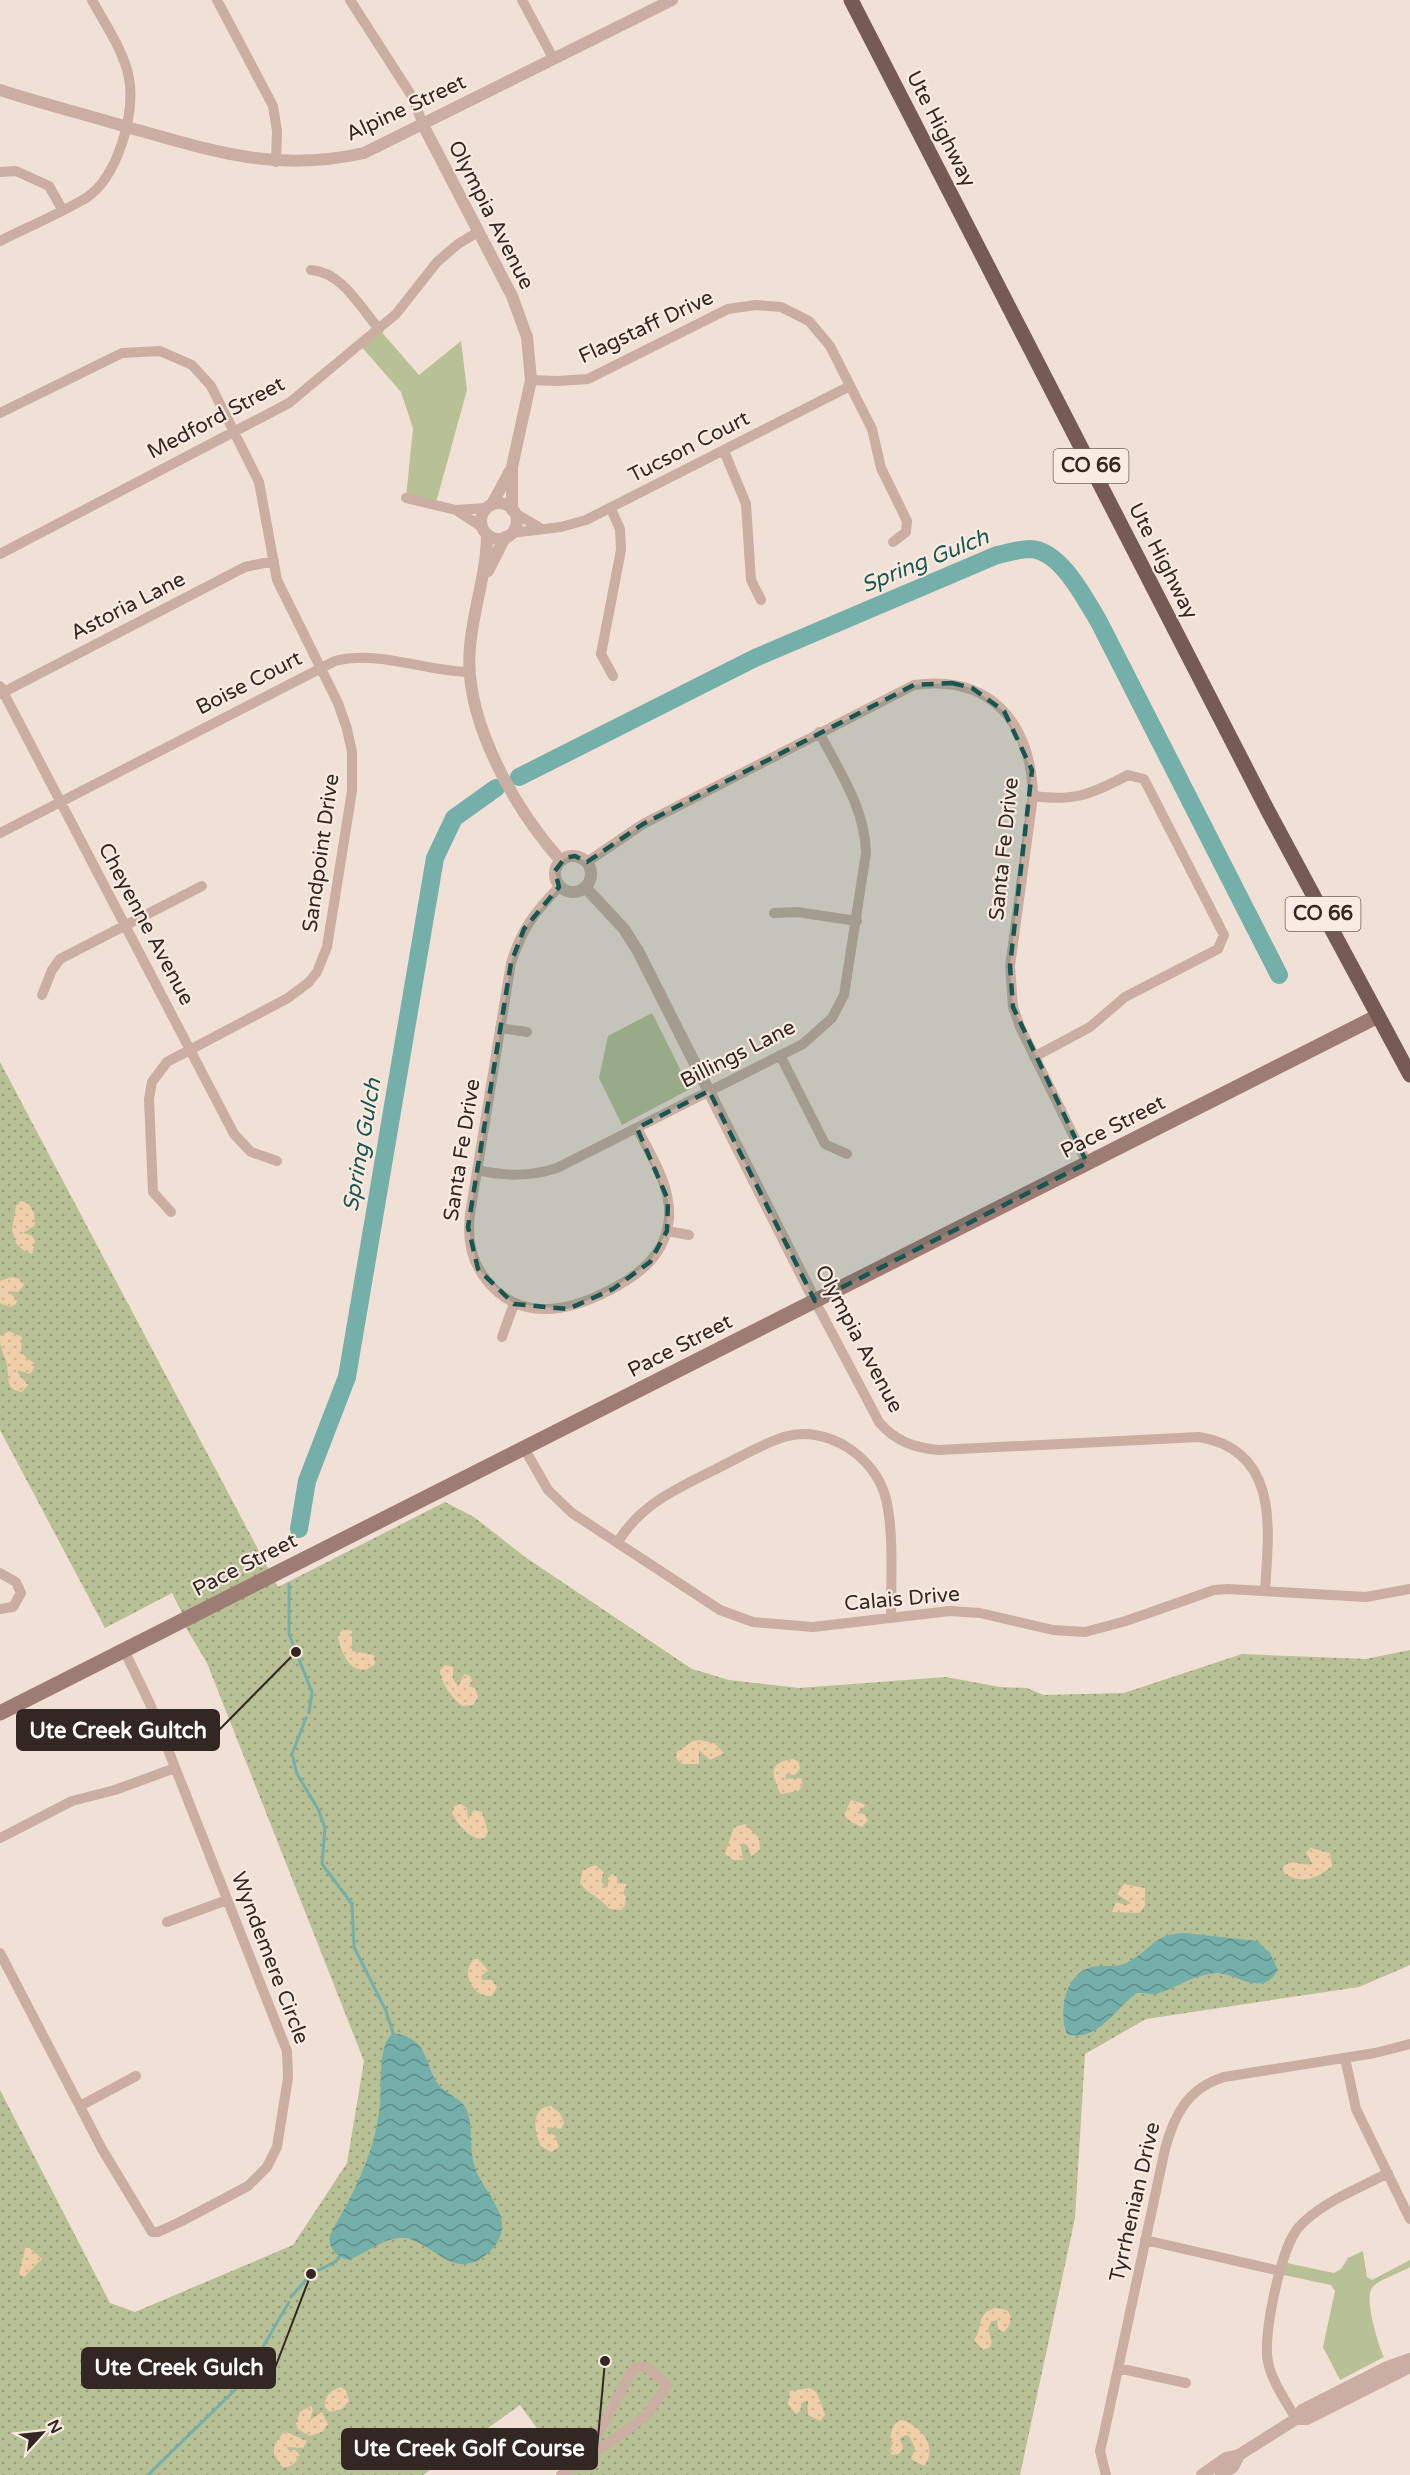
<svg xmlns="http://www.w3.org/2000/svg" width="1410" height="2475" viewBox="0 0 1410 2475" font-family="'Varela Round',sans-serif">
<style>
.grass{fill:url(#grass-dots)}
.sand{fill:url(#sand-dots)}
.green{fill:#b8c095}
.water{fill:url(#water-waves)}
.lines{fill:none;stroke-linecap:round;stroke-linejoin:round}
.stream{stroke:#74afaa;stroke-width:3}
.river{stroke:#74afaa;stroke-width:18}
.minor{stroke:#c9aea1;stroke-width:10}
.tertiary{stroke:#c9aea1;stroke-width:12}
.secondary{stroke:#9d7c73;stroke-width:15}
.primary{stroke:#765b54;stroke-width:15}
.marked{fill:#195652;fill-opacity:0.2;stroke:#195652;stroke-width:4.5;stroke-dasharray:12 8;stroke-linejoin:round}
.labels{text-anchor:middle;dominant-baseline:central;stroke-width:4.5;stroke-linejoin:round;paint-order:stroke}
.shield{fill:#f9ebe1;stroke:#6e625d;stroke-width:1.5}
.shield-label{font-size:20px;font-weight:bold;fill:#332724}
.street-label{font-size:21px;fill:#332724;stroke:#f9ebe1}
.water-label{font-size:22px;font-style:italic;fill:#195652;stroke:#f9ebe1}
.leader{fill:none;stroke:#332724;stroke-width:2}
.callout-dot{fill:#332724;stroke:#f9ebe1;stroke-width:2}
.callout{fill:#332724;stroke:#332724;stroke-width:2}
.callout-label{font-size:22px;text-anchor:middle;font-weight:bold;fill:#fff}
</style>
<defs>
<pattern id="grass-dots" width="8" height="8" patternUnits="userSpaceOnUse" patternTransform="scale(1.5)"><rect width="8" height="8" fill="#b8c095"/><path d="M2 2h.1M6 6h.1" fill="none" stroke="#969c79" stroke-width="1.8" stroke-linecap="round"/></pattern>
<pattern id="sand-dots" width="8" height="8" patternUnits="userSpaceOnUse" patternTransform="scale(1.5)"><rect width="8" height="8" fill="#efcea9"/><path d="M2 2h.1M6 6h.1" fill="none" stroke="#cdb191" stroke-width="1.8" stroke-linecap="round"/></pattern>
<pattern id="water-waves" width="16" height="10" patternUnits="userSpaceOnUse" patternTransform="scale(1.5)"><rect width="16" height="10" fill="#74afaa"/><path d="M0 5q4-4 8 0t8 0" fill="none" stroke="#608e8a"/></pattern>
</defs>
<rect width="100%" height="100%" fill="#f1e0d5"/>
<!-- grass -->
<path class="grass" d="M0,1062L278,1587L445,1502L474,1517L525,1557L692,1669L729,1680L799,1688L946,1677L1000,1687L1027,1688L1043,1695L1124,1693L1242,1654L1366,1659L1410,1650V1965L1359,1987L1146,2019L1085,2054L1075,2218L1020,2475H571L520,2405L423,2475H0V2090L110,2303L135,2312L293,2245L347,2163L364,2061L207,1663L182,1621L185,1619L172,1593L105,1628L0,1430Z"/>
<!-- sand -->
<path class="sand" d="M21,1201L28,1203L34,1213L35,1225L23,1233L31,1235L35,1241L32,1254L23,1250L16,1243L12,1230L16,1206Z
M11,1277L20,1279L24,1285L18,1292L8,1291L17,1300L16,1304L10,1307L0,1303V1281Z
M9,1331L22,1337L21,1353L34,1363V1368L30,1374L18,1370V1373L28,1385L22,1392C5,1390 9,1378 7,1365C5,1354 0,1351 0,1336Z
M343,1629L352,1631V1651L374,1655L375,1664C355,1682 340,1654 338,1636Z
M445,1665L453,1667V1678L458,1687L464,1674L470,1676L472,1681L469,1686L475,1688L478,1697L473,1705L462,1706C451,1696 441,1684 440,1670Z
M700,1740L714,1743L724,1753L710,1760L699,1750V1764H682L676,1758L677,1752L693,1741Z
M793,1759L799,1762L800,1769L795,1775L786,1774L785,1779L801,1778L803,1785L798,1791L781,1794C779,1792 778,1789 777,1786C770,1769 773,1762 793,1759Z
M851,1800L864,1804L865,1806L857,1813L864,1814L868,1820L862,1827L851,1822L844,1815Z
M461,1804L467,1808L468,1819L474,1810L482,1812L488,1832L485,1838C471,1842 458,1824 452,1813L454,1806Z
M745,1824L759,1838L760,1850L751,1856L748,1846L743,1843L741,1847L743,1860H733L725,1854L734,1827Z
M1311,1848L1330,1853L1332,1866C1317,1879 1301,1885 1284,1873L1283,1867C1293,1857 1301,1867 1312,1864L1306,1852Z
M595,1865L604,1872L601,1881L605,1888L608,1887V1878L612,1874L617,1877V1883L627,1884L623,1893L626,1897L625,1906L621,1910L609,1909C601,1897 588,1895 580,1883L583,1870Z
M1124,1884L1145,1888V1906L1139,1913L1112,1912L1116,1902L1126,1905L1131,1903L1117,1894Z
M474,1959H478L488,1970L481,1976L482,1980H492L497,1987L492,1996C473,1998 460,1972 474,1959Z
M551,2106L560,2113L564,2123L561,2129L547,2127L548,2133L555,2135L559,2147L551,2152L541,2146C534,2133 530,2107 551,2106Z
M26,2245L42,2259L24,2277L19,2274Z
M995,2308L1007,2310L1011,2316L1009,2326L1004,2332L998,2329L997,2320L991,2322L988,2329L992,2343L990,2347L983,2350L974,2340C984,2327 975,2314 995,2308Z
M341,2387L346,2391L349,2401L342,2409L330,2412L325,2407C324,2396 331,2390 341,2387Z
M810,2388L817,2393L825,2415L820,2421L808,2415V2400L801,2403V2410L796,2414L788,2404L790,2391Z
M311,2406L313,2410L310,2420L322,2412L328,2424L322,2432L310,2436L299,2430L296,2424L300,2412Z
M902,2420C921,2426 939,2447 924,2466L911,2459L915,2448L909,2436L905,2435L900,2439L903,2448L899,2454L892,2455L889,2451L893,2443L890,2439C892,2431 892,2422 902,2420Z
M284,2431L307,2441L303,2448L287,2447L288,2450H295L300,2455C295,2463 292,2468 282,2467L274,2454V2446Z"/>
<!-- green -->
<path class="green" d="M379,329L419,375L461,341L467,390L435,506L406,498L413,428L401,392L360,345Z
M652,1013L690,1089L622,1125L599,1078L608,1036Z
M1363,2251L1367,2277L1372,2280L1410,2260V2267C1400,2273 1379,2279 1372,2288C1364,2298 1378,2345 1384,2357L1340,2380L1323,2347L1335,2291L1331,2285L1279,2274L1282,2262L1334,2273L1341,2269L1348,2258Z"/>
<!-- water -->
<path class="water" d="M1185,1933L1257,1941L1270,1953L1278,1970C1262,1998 1238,1974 1218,1973C1196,1973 1177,1988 1156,1994C1149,1995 1144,1992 1137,1993C1116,2007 1098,2043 1067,2034C1058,2012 1065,1973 1092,1967C1105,1964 1116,1969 1128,1962C1153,1949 1152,1934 1185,1933Z
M393,2033C431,2039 423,2065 439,2085C448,2096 464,2099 468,2113C473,2131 469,2150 475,2168C485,2196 522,2223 488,2253C455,2283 435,2244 406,2238C385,2236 367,2253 349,2260C337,2258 327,2247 330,2235C354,2192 375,2154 380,2105C382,2086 377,2046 393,2033Z"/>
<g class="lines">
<!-- stream -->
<path class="stream" d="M289,1584V1634L312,1692L309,1712
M306,1718L292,1754L297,1774L318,1809L325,1828L322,1864L352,1904L354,1947L386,2011L393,2033
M291,2297L311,2274L335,2262L339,2257
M148,2475L242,2383L289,2302"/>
<!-- river -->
<path class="river" d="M519,777L755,658L997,555C1007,553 1019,549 1030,549C1061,550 1085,599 1099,622L1279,975
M299,1529L307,1481L347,1377L435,858L454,818L496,788"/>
<!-- minor -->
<path class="minor" d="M217,0L273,106L277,131L276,162
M350,0L413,98L423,125
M522,0L553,58
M0,172L16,171L49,186L62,209
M0,241C28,227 59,214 86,198C117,178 136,114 129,78C124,51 105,24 92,0
M311,270C342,272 360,307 379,329
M531,380L558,381L588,379L728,309L756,305L781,307L809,321L830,346L872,429L881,468L907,521L906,532L893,542
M0,413L122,353L160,351L192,365L211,386L259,482L277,580L338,703L347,729L352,752V791L327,947L317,972L309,982L288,998L167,1062L152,1082L149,1099L153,1192L171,1212
M724,451L746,504L751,580L761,600
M406,498L456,510L486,508
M611,509L620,529L621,550L601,654L613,676
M456,510L482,527
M515,513L542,529
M511,533L561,527L586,520L850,386
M0,554L289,403L396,314L437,262L458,244L478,232
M0,686L234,1134L251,1152L277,1161
M0,694L245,567L274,561
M1033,796C1074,802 1092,794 1128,775L1144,779L1224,935L1218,949L1125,997L1090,1027L1034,1057
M0,833L335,661C381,650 423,671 468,672
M587,862L643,824L914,685C991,674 1031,723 1033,796L1010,966L1013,1007L1020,1027L1087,1163
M560,886C535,912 522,928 511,963L470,1214C467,1240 471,1262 488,1282C520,1321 567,1312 608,1291C638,1276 666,1255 669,1218C671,1185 651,1156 637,1128
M774,913L797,912L857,921
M42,995L52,970L60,959L202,886
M500,1028L527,1032
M780,1055L825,1144L847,1154
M477,1170C505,1176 529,1177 557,1168L803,1044L832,1018L844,995L866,853C865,808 839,771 819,732
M667,1231L689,1235
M815,1301L879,1422C895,1441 914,1448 939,1450L1199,1437C1280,1450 1269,1530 1265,1590
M502,1337L514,1304
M524,1448L548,1490L572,1513L720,1610L753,1622L813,1627L950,1611L980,1613L1053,1630L1085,1632L1126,1621L1214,1590L1228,1589L1366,1597L1410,1589
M617,1543C642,1502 681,1487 722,1466C742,1456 762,1444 784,1437C827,1424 876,1457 886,1499C894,1532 891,1583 891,1618
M0,1573L16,1582L21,1593L13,1607L0,1609
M0,1838L72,1801L115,1790L175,1768
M167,1922L227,1900
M0,1953L102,2149L152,2232H158L180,2222L248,2186L267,2167L277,2147L288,2078L287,2051L150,1704L124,1650
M1345,2058L1356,2109L1410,2219
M80,2106L136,2076
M1145,2240L1280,2271
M1118,2368L1186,2383
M1296,2419C1286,2401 1272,2382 1268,2362C1262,2337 1281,2248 1298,2228C1321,2202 1358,2189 1388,2173
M561,2475L629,2429L647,2414L667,2386L651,2370L642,2366L633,2369L591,2447L574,2465
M1106,2475L1100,2451L1104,2434L1165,2149C1174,2115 1188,2088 1224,2077L1375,2053L1410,2044"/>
<!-- tertiary -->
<path class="tertiary" d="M0,90C42,104 85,114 127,127C213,151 275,173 364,153L672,0
M423,125L512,296L527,337L531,380L512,467V510
M481 521a18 18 0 1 1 36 0a18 18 0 1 1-36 0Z
M492,504L510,471
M487,534C487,573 473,609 470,647C463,719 514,808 561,861
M488,571L505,537
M555 874a18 18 0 1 1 36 0a18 18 0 1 1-36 0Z
M585,887L624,929L638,951L815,1301
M1296,2419L1302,2410L1385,2368L1410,2359
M1202,2475L1226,2458L1239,2455L1296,2419H1307L1410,2367
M1221,2475L1233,2467L1239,2455"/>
<!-- secondary -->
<path class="secondary" d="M0,1713L1378,1016"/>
<!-- primary -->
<path class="primary" d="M851,0L1268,811L1410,1075"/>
</g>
<!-- marked area -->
<path class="marked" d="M952,683L972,688L1004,711L1032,770L1010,966L1013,1007L1087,1163L815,1301L709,1091L637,1128L668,1200L667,1231L650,1262L613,1289L568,1309L514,1304L478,1269L468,1227L511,963L524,929L559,887L555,871L565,858L575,856L587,862L643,824L914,685Z"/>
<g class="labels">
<!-- shield labels -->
<g class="shield">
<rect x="1053.5" y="449" width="75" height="34" rx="4.5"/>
<rect x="1285.5" y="897" width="75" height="34" rx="4.5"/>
</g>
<g class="shield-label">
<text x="1091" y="466">CO 66</text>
<text x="1323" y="914">CO 66</text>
</g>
<!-- street labels -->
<g class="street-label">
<text transform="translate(406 108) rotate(-25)">Alpine Street</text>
<text transform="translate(941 129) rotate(63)">Ute Highway</text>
<text transform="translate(491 215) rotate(63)">Olympia Avenue</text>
<text transform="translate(646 327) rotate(-25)">Flagstaff Drive</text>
<text transform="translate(216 418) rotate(-28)">Medford Street</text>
<text transform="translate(689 447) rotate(-27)">Tucson Court</text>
<text transform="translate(1163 561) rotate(63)">Ute Highway</text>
<text transform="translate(128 606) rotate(-27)">Astoria Lane</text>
<text transform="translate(249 683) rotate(-27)">Boise Court</text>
<text transform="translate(1004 849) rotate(-84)">Santa Fe Drive</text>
<text transform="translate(321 853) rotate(-82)">Sandpoint Drive</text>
<text transform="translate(146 924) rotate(62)">Cheyenne Avenue</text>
<text transform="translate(738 1054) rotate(-27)">Billings Lane</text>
<text transform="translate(1113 1127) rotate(-27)">Pace Street</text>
<text transform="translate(462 1150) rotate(-81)">Santa Fe Drive</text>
<text transform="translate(859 1339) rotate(62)">Olympia Avenue</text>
<text transform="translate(680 1346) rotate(-27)">Pace Street</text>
<text transform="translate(245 1565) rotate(-27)">Pace Street</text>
<text transform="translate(902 1599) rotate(-5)">Calais Drive</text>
<text transform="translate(270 1958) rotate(69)">Wyndemere Circle</text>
<text transform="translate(1135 2202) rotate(-77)">Tyrrhenian Drive</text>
</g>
<!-- water labels -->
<g class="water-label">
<text transform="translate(925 561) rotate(-22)">Spring Gulch</text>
<text transform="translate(362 1145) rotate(-80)">Spring Gulch</text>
</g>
</g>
<!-- callouts -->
<path class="leader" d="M296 1652L219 1730M311 2274L275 2368M605 2361L597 2449"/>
<g class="callout-dot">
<circle cx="296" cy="1652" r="6"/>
<circle cx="311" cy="2274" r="6"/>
<circle cx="605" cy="2361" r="6"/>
</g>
<g class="callout">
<rect x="17" y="1710" width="202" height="40" rx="6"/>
<rect x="82" y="2348" width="193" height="40" rx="6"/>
<rect x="342" y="2429" width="255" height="40" rx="6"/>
</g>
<g class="callout-label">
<text x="118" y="1738">Ute Creek Gultch</text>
<text x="179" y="2375">Ute Creek Gulch</text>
<text x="469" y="2456">Ute Creek Golf Course</text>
</g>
<!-- north arrow -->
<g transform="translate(42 2433) rotate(63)" stroke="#f9ebe1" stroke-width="4.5" paint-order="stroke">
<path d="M0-4.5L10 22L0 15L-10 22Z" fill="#332724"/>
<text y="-9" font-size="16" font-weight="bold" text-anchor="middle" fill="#332724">N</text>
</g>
</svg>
